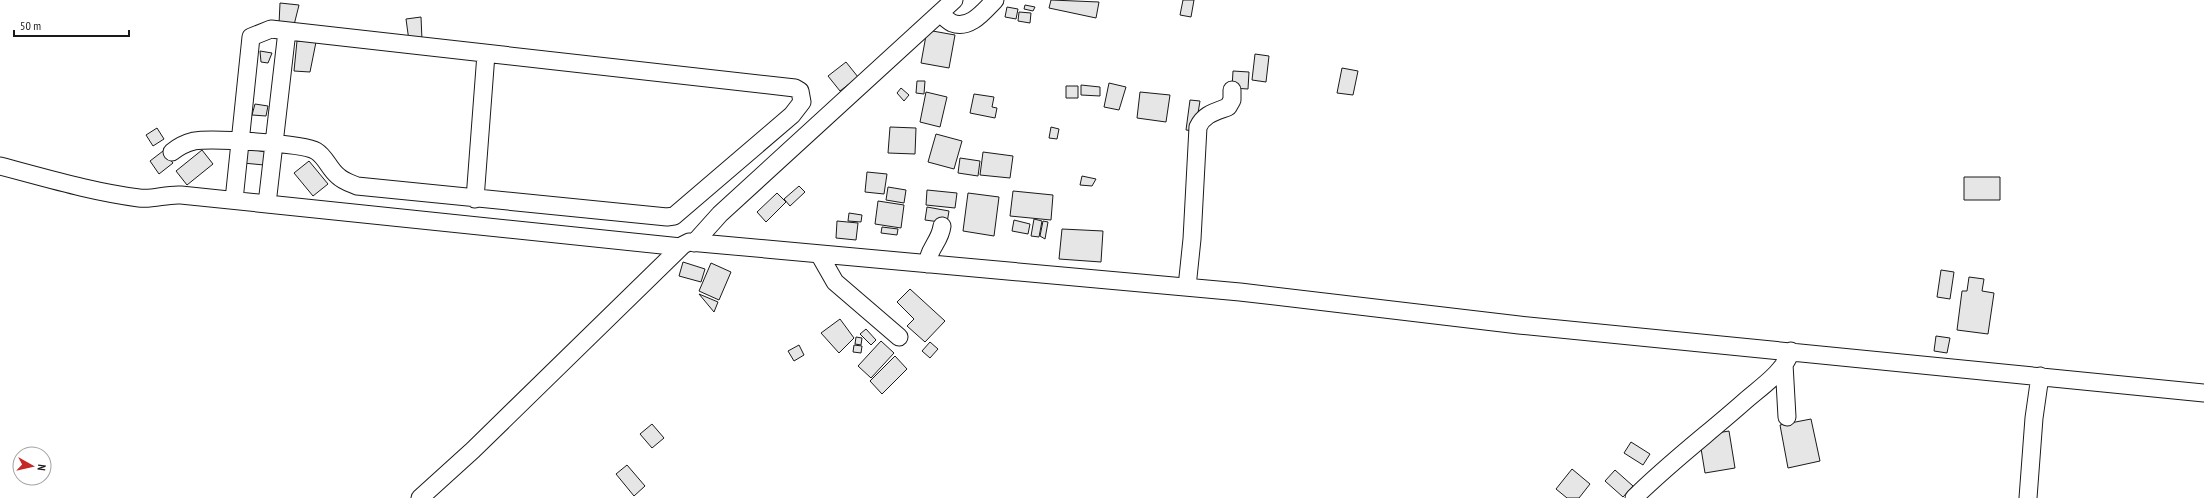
<svg xmlns="http://www.w3.org/2000/svg" width="2204" height="498" viewBox="0 0 2204 498" font-family="'PT Sans Narrow',sans-serif">
<style>
.building{fill:#e6e6e6;stroke:#1a1a1a}
.lines{fill:none;stroke-linecap:round;stroke-linejoin:round}
.minor-casing{stroke:#1a1a1a;stroke-width:19}
.minor{stroke:#fff;stroke-width:17}
</style>
<rect width="100%" height="100%" fill="#fff"/>
<!-- building -->
<path class="building" d="M1051,0L1099,2L1096,18L1049,8Z
M1183,0H1194L1191,17L1180,15Z
M280,3L299,5L294,25L279,24Z
M1025,5L1035,7L1033,11L1024,9Z
M1007,7L1018,9L1016,19L1005,17Z
M1019,12L1031,13L1030,23L1018,21Z
M421,17L422,40L409,41L406,19Z
M927,30L955,35L949,68L921,63Z
M297,41L316,42L310,72L294,71Z
M260,51L272,53L268,63L261,62Z
M1255,54L1269,56L1266,82L1252,80Z
M846,62L858,77L840,91L828,76Z
M1342,68L1358,71L1353,95L1337,93Z
M1233,71L1249,72L1248,89L1232,88Z
M917,81H925L924,94L916,93Z
M1109,83L1126,87L1119,110L1104,107Z
M1081,85L1100,87V96L1081,95Z
M1066,86H1078V98H1066Z
M901,88L909,95L904,101L897,93Z
M926,92L947,97L940,127L920,122Z
M1140,92L1170,95L1166,122L1137,118Z
M974,94L994,97L992,107L997,108L995,118L970,113Z
M1190,100L1200,101L1195,131L1186,130Z
M255,104L268,106L266,116L252,115Z
M890,127L916,128L915,154L888,153Z
M1051,127L1059,129L1057,139L1049,138Z
M157,128L164,139L153,146L146,135Z
M936,134L962,141L954,169L928,162Z
M246,148L270,153L264,165L243,163Z
M202,150L213,164L187,185L176,171Z
M163,151L173,163L159,174L150,161Z
M983,152L1013,156L1010,178L980,175Z
M960,158L980,161L978,176L958,173Z
M309,161L328,184L313,196L294,173Z
M867,172L887,174L884,194L865,192Z
M1082,176L1096,179L1092,186L1080,185Z
M1964,177H2000V200H1964Z
M799,186L805,192L790,206L784,199Z
M888,187L906,190L904,203L886,200Z
M927,190L957,193L955,208L926,205Z
M1013,191L1053,195L1051,220L1010,216Z
M777,193L786,202L766,222L757,212Z
M968,193L999,197L994,236L963,231Z
M878,201L904,205L901,228L875,224Z
M927,207L949,211L947,223L925,220Z
M849,213L862,215L861,222L848,221Z
M1034,219L1042,221L1039,237L1031,236Z
M1014,220L1030,224L1028,234L1012,231Z
M837,221L858,223L856,240L836,238Z
M1043,221L1048,222L1045,239L1040,236Z
M882,227L898,229L897,235L881,233Z
M1062,229L1103,231L1101,262L1059,259Z
M683,262L705,269L701,282L679,276Z
M711,263L731,272L719,300L699,291Z
M1941,270L1954,272L1950,299L1937,297Z
M1969,277L1984,279L1982,291L1994,293L1988,334L1957,330L1962,291H1967Z
M910,289L945,321L925,342L907,326L914,319L897,302Z
M699,294L718,302L714,312Z
M840,319L854,338L839,353L821,333Z
M866,329L876,340L871,345L860,334Z
M1936,336L1950,338L1947,353L1934,351Z
M856,337L862,338L861,345L855,344Z
M881,341L894,353L871,378L858,366Z
M930,342L938,349L930,358L922,351Z
M799,345L804,355L794,361L788,351Z
M854,345L862,346L861,353L853,352Z
M895,356L907,369L882,394L870,381Z
M1811,419L1820,461L1788,468L1780,425Z
M652,424L664,438L652,448L640,434Z
M1729,431L1735,468L1705,473L1699,436Z
M1631,442L1650,454L1643,465L1624,453Z
M627,465L645,486L634,496L616,474Z
M1572,469L1590,484L1579,498H1567L1556,489Z
M1615,470L1633,486L1623,497L1605,481Z"/>
<g class="lines">
<!-- minor casing -->
<g class="minor-casing">
<path id="minor" d="M940,13C943,16 948,21 952,23C970,30 984,11 995,0
M172,152C178,147 186,143 194,141C211,138 303,143 316,151C326,157 329,169 338,176C343,181 350,183 357,186L667,217L674,216L792,115L802,102L800,91L795,88L271,29L251,37L234,200
M0,166C46,178 92,192 139,198C153,200 166,194 181,195L681,247
M475,199L486,54
M267,204L287,31
M694,243L720,214L954,0
M819,254L835,282L899,337
M927,264C929,247 940,242 942,226
M1187,287L1192,239L1198,127C1204,114 1215,112 1228,107L1232,100V90
M1784,364L1787,417
M420,498L473,450L683,245L689,242L1240,292L1519,325L2204,393
M1634,498C1669,463 1709,433 1745,401C1761,387 1784,372 1791,351
M2028,498L2034,418L2040,376"/>
</g>
<!-- minor -->
<use href="#minor" class="minor"/>
</g>
<!-- north arrow -->
<g transform="translate(32 466) rotate(98)"><circle r="19" fill="#ffffff" stroke="#a3a3a3"/>
<path d="M0-3L7 15L0 10L-7 15Z" fill="#c62828"/>
<text y="-6" font-size="11" font-weight="bold" text-anchor="middle" fill="#1a1a1a">N</text>
</g>
<!-- scale -->
<path d="M14 30v6h115v-6" fill="none" stroke="#1a1a1a" stroke-width="2"/>
<text x="20" y="30" font-size="12" fill="#1a1a1a" stroke="#ffffff" stroke-width="3" paint-order="stroke">50 m</text>
</svg>
